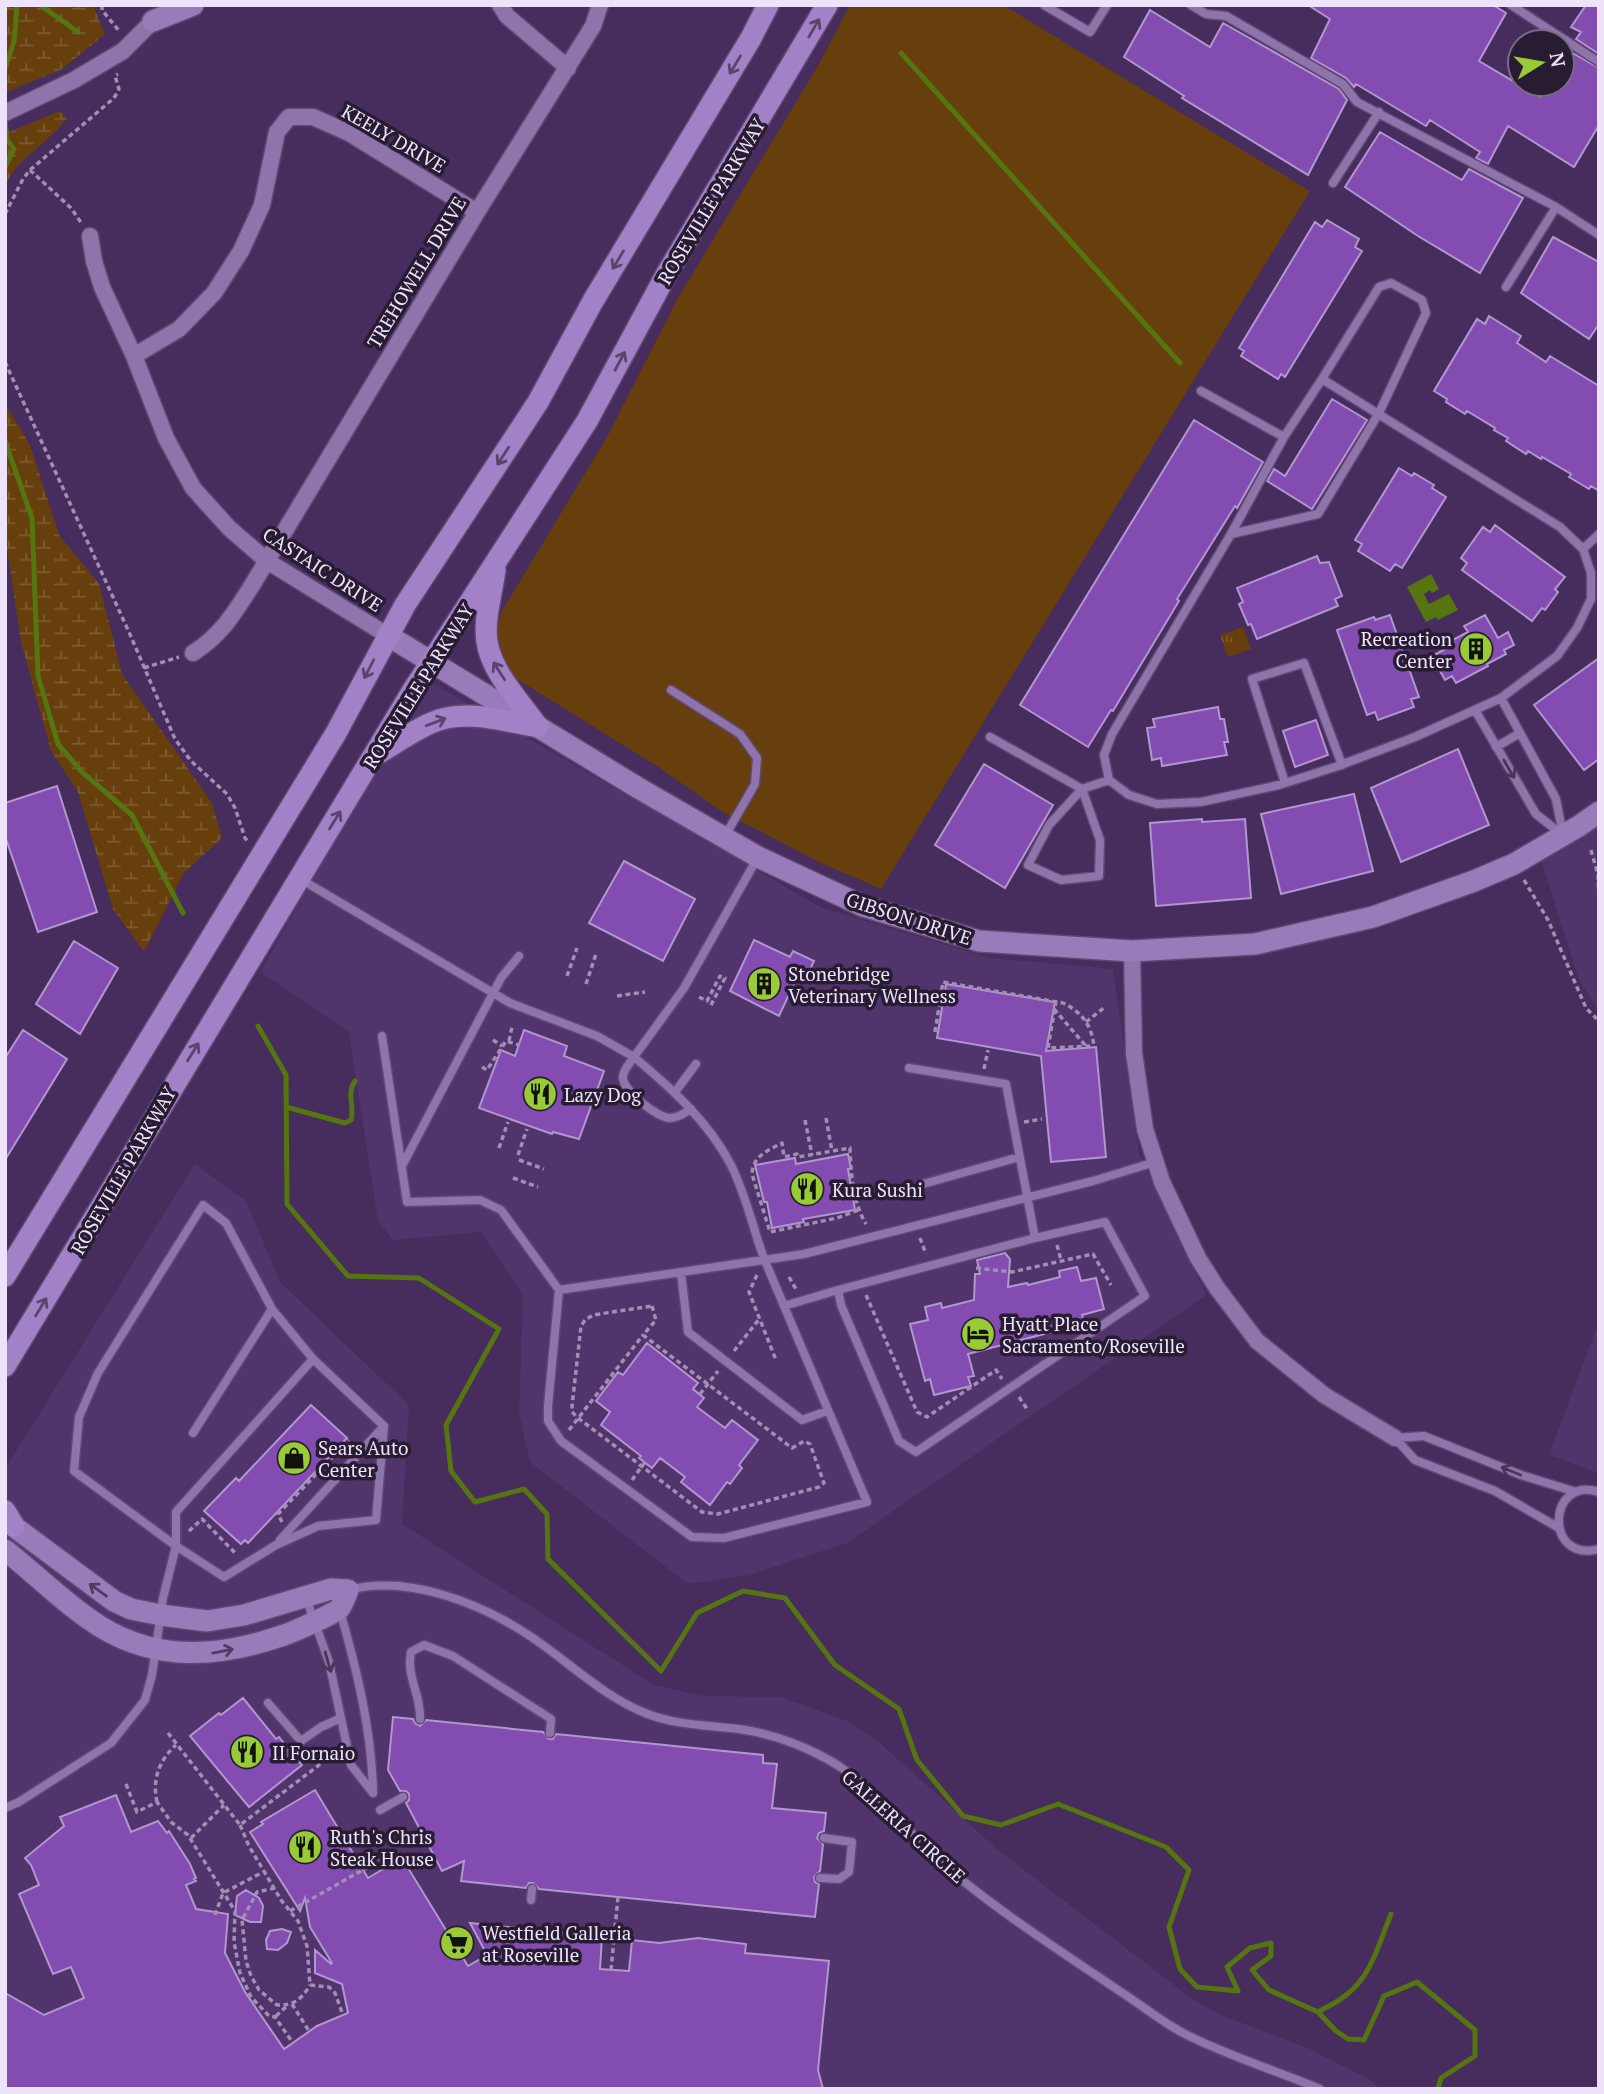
<svg xmlns="http://www.w3.org/2000/svg" width="1604" height="2094" viewBox="0 0 1604 2094" font-family="'PT Serif',serif">
<style>
.built{fill:#52346c}
.grass{fill:#663f0c}
.wetland{fill:url(#wetland-marsh)}
.park{fill:url(#park-tufts)}
.water{fill:#557510}
.lines{fill:none;stroke-linecap:round;stroke-linejoin:round}
.stream{stroke:#557510;stroke-width:5}
.building{fill:#824cb1;stroke:#b296d0;stroke-width:2}
.lane-casing{stroke:#5f4872;stroke-width:11}
.street-casing{stroke:#5f4872;stroke-width:19}
.secondary-casing{stroke:#5f4872;stroke-width:24}
.primary-casing{stroke:#5f4872;stroke-width:24}
.path{stroke:#a28fb4;stroke-width:3.5;stroke-dasharray:5 3.5;stroke-linecap:butt}
.lane{stroke:#8f74ac;stroke-width:8}
.street{stroke:#8f74ac;stroke-width:16}
.secondary{stroke:#997bb9;stroke-width:21}
.primary{stroke:#a381c6;stroke-width:21}
.oneway{stroke:#59446d}
.oneway2{stroke:#463657}
.oneway3{stroke:#4f3d61}
.labels{text-anchor:middle;dominant-baseline:central;stroke-width:7;stroke-linejoin:round;paint-order:stroke}
.street-label{font-size:19px;fill:#efe3fc;stroke:#271c32}
.poi-label{font-size:19px;fill:#efe3fc;stroke:#271c32;text-anchor:start}
</style>
<defs>
<pattern id="wetland-marsh" width="20" height="14" patternUnits="userSpaceOnUse" patternTransform="scale(1.75)"><rect width="20" height="14" fill="#663f0c"/><path d="M1 5h8M5 5V1M11 12h8M15 12V8" fill="none" stroke="#7c5b30"/></pattern>
<pattern id="park-tufts" width="24" height="20" patternUnits="userSpaceOnUse" patternTransform="scale(1.75)"><rect width="24" height="20" fill="#663f0c"/><path d="M3 7l-1-3M5 7V3M7 7l1-3M15 17l-1-3M17 17v-4M19 17l1-3" fill="none" stroke="#7c5b30"/></pattern>
</defs>
<rect width="100%" height="100%" fill="#472c5e"/>
<!-- built -->
<path class="built" d="M422,677L822,908L990,958L1113,969L1139,1154L1206,1295L847,1543L752,1574L688,1584L530,1462L519,1412L523,1295L481,1232L393,1240L378,1221L349,1032L261,972Z
M1599,817V1011L1579,980L1541,860Z
M195,1164L246,1201L280,1282L409,1405L402,1524L652,1684L703,1696L781,1697L847,1721L879,1742L998,1850L1191,1998L1221,2015L1310,2049L1365,2077L1381,2089H5V1469Z
M1599,1321V1473L1549,1455Z"/>
<!-- grass -->
<path class="grass" d="M850,5H1003L1310,191L881,889L821,863L721,811L660,768L512,676C496,651 491,640 502,611L607,437L679,296L819,64Z"/>
<!-- wetland -->
<path class="wetland" d="M5,5H93L105,34L62,69L5,93Z
M59,111L67,118C47,145 20,156 5,185V134Z
M5,403L30,445L59,535L99,584L122,674L212,803L222,838L183,874L144,952L113,909L78,792L51,751L21,642L5,535Z"/>
<!-- park -->
<path class="park" d="M1243,627L1251,649L1228,657L1220,635Z"/>
<!-- water -->
<path class="water" d="M1431,574L1439,589L1432,593L1430,590L1424,594L1429,604L1449,594L1458,610L1438,620L1436,617L1426,622L1407,587Z"/>
<g class="lines">
<!-- stream -->
<path class="stream" d="M40,5L78,32
M901,53L1180,363
M5,69L14,41L17,5
M5,119L7,140L14,149L5,167
M5,441L32,518L38,676L58,744L82,772L132,815L183,913
M258,1026L286,1075L287,1204L348,1276L419,1278L499,1329L446,1425L451,1471L475,1502L524,1489L547,1514L548,1559L661,1671L697,1613L743,1591L785,1598L835,1665L899,1709L917,1760L963,1816L1001,1825L1058,1804L1166,1847L1189,1870L1169,1927L1180,1969L1197,1987L1238,1991L1227,1967L1250,1948L1271,1943V1956L1252,1970L1269,1990L1318,2012L1336,2031L1348,2039L1364,2040L1384,1996L1417,1982L1475,2030V2056L1441,2078L1438,2089
M286,1107L345,1123L351,1120C355,1106 346,1094 355,1081
M1318,2012C1327,2007 1338,2002 1346,1995C1371,1977 1380,1941 1391,1914"/>
</g>
<!-- building -->
<path class="building" d="M1308,5H1493L1506,13L1479,61L1540,97L1548,84H1562V62L1569,51L1599,68V125L1574,167L1508,126L1488,164L1476,158L1480,152L1430,120L1426,126L1356,84L1354,87L1346,78L1311,58L1330,19Z
M1586,5H1599V54L1576,39L1581,32L1571,27Z
M1150,10L1210,47L1223,23L1339,89L1347,100L1308,175L1182,98L1184,96L1124,57Z
M1380,132L1462,180L1469,169L1523,198L1480,273L1418,236L1345,187Z
M1327,220L1359,239L1355,247L1362,251L1285,377L1281,374L1278,379L1241,356L1244,351L1239,348L1315,222L1322,227Z
M1553,237L1599,262V324L1589,339L1521,293Z
M1489,316L1521,336L1517,343L1546,362L1550,356L1599,386V491L1591,486L1589,489L1569,477L1571,474L1542,457L1541,459L1528,451L1526,454L1506,441L1508,438L1494,430L1495,428L1467,411L1465,414L1446,402L1447,399L1434,391L1477,319L1485,324Z
M1332,399L1367,420L1312,509L1267,481L1274,469L1285,476Z
M1194,420L1263,462L1237,508L1235,506L1177,599L1179,601L1113,711L1111,710L1088,747L1020,705Z
M1399,468L1412,476L1414,473L1434,485L1432,488L1446,497L1402,568L1395,564L1390,571L1358,551L1362,544L1355,540Z
M1495,525L1565,577L1555,589L1558,592L1545,610L1542,608L1532,621L1462,570L1467,563L1461,558L1483,527L1490,532Z
M1317,556L1320,563L1329,562L1342,596L1335,599L1338,606L1257,639L1251,624L1248,625L1239,604L1243,602L1237,588Z
M1390,615L1419,697L1411,699L1414,707L1378,720L1375,712L1367,715L1337,630L1374,617L1375,620Z
M1485,615L1498,638L1508,632L1514,645L1504,650L1506,654L1487,664L1488,666L1456,683L1452,676L1445,680L1435,662L1439,659L1436,654L1447,648L1445,644L1468,632L1464,626Z
M1599,658V759L1584,770L1534,705Z
M1218,707L1220,719H1224L1228,742H1224L1227,755L1162,766L1161,758L1152,760L1147,728L1155,727L1153,719Z
M1316,720L1328,755L1295,767L1283,731Z
M1458,749L1489,825L1401,862L1371,788Z
M984,764L1053,805L1005,888L935,845Z
M57,786L97,912L38,932L5,836V803Z
M1354,794L1373,871L1281,894L1261,814Z
M1202,819V822L1245,819L1251,898L1156,906L1150,823Z
M624,861L695,899L663,961L589,923Z
M754,940L790,957L793,951L814,961L807,976L799,973L779,1016L730,991Z
M74,941L118,968L80,1034L36,1004Z
M946,984L1055,1002L1046,1051L1096,1047L1106,1157L1051,1162L1041,1056L937,1038Z
M23,1030L67,1059L5,1160V1058Z
M524,1030L567,1046L564,1056L604,1071L579,1139L553,1132L552,1134L479,1108L501,1050L515,1056Z
M848,1154L851,1169H848L855,1210L803,1219L804,1222L772,1228L767,1202H764L755,1165L795,1158L796,1164Z
M1005,1253L1010,1259L1008,1287L1027,1283L1028,1285L1060,1277L1059,1271L1077,1267L1081,1281L1096,1278L1104,1309L1082,1315L1084,1321L1077,1322L1078,1325L968,1354L974,1376L968,1377L971,1386L934,1395L930,1379L925,1381L910,1324L928,1320L925,1307L941,1303L942,1308L974,1300L975,1274H980L977,1260Z
M647,1343L698,1383L693,1389L704,1398L697,1407L725,1428L732,1420L758,1440L739,1465L742,1468L730,1484L727,1482L710,1505L681,1482L685,1477L660,1458L652,1468L639,1458L641,1456L601,1425L610,1412L596,1401L618,1372L623,1375Z
M311,1405L347,1438L248,1543L245,1540L241,1544L204,1511L236,1478L239,1481Z
M243,1698L276,1739L279,1737L302,1765L249,1807L190,1736L219,1713L221,1715Z
M393,1717L413,1719L415,1723L420,1726L426,1720L543,1732L549,1739H553L556,1734L763,1755V1763L777,1764L772,1808L826,1813L824,1831L819,1833L817,1838L823,1844L820,1871L814,1877L815,1882L819,1884L815,1917L539,1889L533,1883H529L526,1888L461,1881L464,1861L442,1871L406,1803L409,1800V1794L406,1791H400L388,1770Z
M315,1790L368,1878L402,1858L468,1966L487,1955L470,1923L602,1937L600,1969L629,1971L632,1940L659,1943L698,1938L746,1944L745,1953L829,1961L818,2070L823,2089H5V1993L44,2015L84,1998L71,1967L53,1974L19,1894L39,1885L31,1865L25,1858L64,1826L60,1817L116,1795L131,1832L158,1821L167,1833L169,1831L190,1864L196,1878L194,1879L196,1881L186,1885L196,1909L228,1914L225,1953L245,1992L284,2049L317,2026L348,2013L342,1984L315,1973V1950L331,1964L332,1963L310,1927L305,1898L300,1911L250,1832L263,1824L261,1822Z
M246,1890L259,1898L263,1906L261,1922H250L235,1915L237,1896Z
M282,1929L291,1932L287,1943L278,1950L267,1949L266,1940L270,1931Z"/>
<g class="lines">
<!-- lane casing -->
<g class="lane-casing">
<path id="lane" d="M1044,5L1090,32L1107,5
M1191,5L1206,14L1226,16L1343,84L1357,102L1556,207L1599,235
M1511,5L1599,62
M1333,183L1379,112
M1506,287L1556,207
M1322,379L1560,527L1583,549L1591,573V599L1577,628L1557,656L1501,698L1415,737L1338,766L1279,785L1201,802L1157,804L1129,795L1109,780L1104,755L1112,734L1231,534L1284,437Z
M1201,391L1284,437
M1231,534L1318,514L1379,413L1426,313L1422,300L1391,283L1379,287L1322,379
M1583,549L1599,534
M671,690L740,734L757,758L755,784L725,836
M1501,698L1556,799L1563,835
M1475,710L1536,814L1560,833
M990,737L1082,789L1100,840L1099,876L1061,880L1028,865L1049,825L1082,789L1109,780
M1496,747L1520,733
M1285,783L1252,679L1304,663L1342,765
M302,880L510,1003L597,1036L634,1057L684,988L758,857
M382,1036L407,1202L480,1200L501,1210L559,1290L804,1254L1093,1181L1155,1162
M675,1092L696,1064
M691,1109C684,1113 678,1118 670,1118C658,1118 621,1090 623,1076C624,1069 630,1063 634,1057C671,1088 708,1121 731,1165C743,1189 750,1215 758,1241C765,1263 775,1284 784,1306L838,1290L841,1305L899,1441L916,1452L1145,1296L1105,1222L1035,1238L1006,1084L909,1068
M402,1166L501,978L519,956
M923,1184L1019,1157
M681,1273L688,1332L802,1420L827,1411
M559,1290L548,1406V1421L561,1441L692,1537L724,1538L867,1502L784,1306
M838,1290L1035,1238
M193,1433L272,1309
M1395,1438L1424,1436L1521,1475L1576,1492
M1395,1438L1415,1460L1495,1491L1559,1528
M1599,1492C1547,1475 1544,1564 1599,1549
M280,1540L384,1426
M348,1590C409,1574 483,1604 533,1638C571,1664 603,1696 645,1713C677,1726 711,1725 745,1730C777,1735 812,1749 839,1766C876,1791 904,1828 937,1858C949,1870 963,1881 976,1891C1023,1928 1074,1960 1124,1994C1144,2007 1163,2023 1185,2034C1228,2056 1275,2070 1320,2089
M306,1598L329,1662L351,1765L373,1793
M340,1611C357,1670 372,1732 373,1793
M268,1703L301,1741L321,1727L341,1718
M420,1719C421,1693 406,1678 411,1652L424,1645L453,1656L551,1719L550,1733
M5,1808L19,1802L111,1743L145,1700L152,1675L163,1598L176,1546L74,1471L79,1417L98,1373L203,1205L226,1223L272,1309L313,1359L176,1512V1546L224,1577L276,1545L318,1526L376,1520L384,1426L313,1359
M380,1810L403,1797
M820,1878L839,1879L849,1872L852,1842L824,1838
M531,1900L532,1889"/>
</g>
<!-- street casing -->
<g class="street-casing">
<path id="street" d="M500,5L507,16L568,68
M5,113L74,80L123,51L153,21
M90,236L94,261L102,287L134,356L166,438L193,488L229,528L267,561L387,635
M134,356L179,329L214,293L241,251L262,205L277,132L289,117H313L349,133L477,212
M193,653C221,635 233,615 251,587L477,212L593,26L600,5
M1132,951L1134,1053L1145,1129L1162,1182L1198,1258L1217,1288L1257,1341L1324,1395L1395,1438"/>
</g>
<!-- secondary casing -->
<g class="secondary-casing">
<path id="secondary" d="M153,21L193,5
M387,635L640,789L758,857L863,906L979,941L1132,951L1255,944L1373,917L1474,881L1514,864L1579,826L1599,812
M5,1520L114,1601L131,1609L161,1615L207,1621L244,1615L331,1589L348,1590C346,1595 343,1605 339,1609C336,1613 289,1634 281,1636C220,1657 158,1662 101,1627C67,1606 37,1575 5,1550"/>
</g>
<!-- primary casing -->
<g class="primary-casing">
<path id="primary" d="M495,570C492,594 482,624 488,647C495,676 521,703 538,727
M379,753C396,743 413,731 431,723C464,708 504,721 538,727
M5,1276L336,733L405,605L538,402L593,301L751,38L768,5
M5,1366L413,690L587,421L666,275L827,5
M5,1511L14,1526"/>
</g>
<!-- path -->
<path class="path" d="M102,5V10L120,32
M30,170L71,208L82,224
M5,214L23,179L30,170L114,98L119,89L115,76L118,74
M5,362L129,632L175,739L191,761L227,794L235,808L245,838L249,843
M144,668L179,657
M1591,850L1598,875L1599,902
M1524,880L1548,920L1586,1008L1599,1021
M567,976L577,948
M586,984L596,954
M617,996L645,992
M699,997L707,1001L720,976L725,978L710,1007
M1056,1001L1048,1048L1093,1046
M1054,1009L1085,1045
M1086,1022L1105,1007
M935,1032L943,982L1063,1003C1082,1012 1092,1026 1094,1047
M493,1040L502,1046
M509,1041L512,1027
M482,1067L487,1070L506,1041L519,1045
M984,1069L988,1050
M826,1118L832,1151
M805,1120L812,1155
M1024,1122L1042,1119
M499,1148L508,1122
M518,1155L527,1129
M519,1160L544,1169
M513,1178L538,1187
M858,1210L837,1218L770,1232L752,1174C753,1156 767,1151 782,1143L784,1157L797,1154L798,1157L850,1148C851,1176 853,1202 866,1224
M920,1238L926,1254
M1057,1245L1061,1260
M976,1268L1012,1272L1093,1254L1111,1285
M757,1275L749,1292L776,1360
M789,1277L797,1291
M866,1295L917,1412L927,1417L996,1370L1002,1379
M652,1306L656,1320L643,1335L792,1448L804,1441L810,1444L824,1483L819,1487L718,1514L702,1512L578,1418L572,1412V1406L581,1326L585,1320L593,1315Z
M734,1351L760,1318
M700,1394L718,1371
M1019,1397L1027,1409
M569,1430L643,1335
M632,1480L645,1462
M282,1522L278,1514L349,1440
M189,1531L202,1519L237,1555
M168,1733L240,1825L327,1759
M126,1784L137,1812L157,1802L171,1822L188,1835L235,1911L234,1942L240,1973L251,1997L269,2016L275,2017L293,2043
M157,1802C152,1780 159,1760 176,1745
M240,1825L249,1846L281,1900L298,1921L307,1946L310,1985L329,1987L335,1993L343,2015
M191,1838L224,1805
M275,1888L257,1892L242,1920L246,1961L251,1976L259,1990L277,2005C293,2006 302,1999 310,1985
M290,1911L382,1859
M215,1915L223,1893L265,1871
M611,1970L618,1897
M292,2004L309,2031
M276,2016L287,2006"/>
<!-- lane -->
<use href="#lane" class="lane"/>
<!-- street -->
<use href="#street" class="street"/>
<!-- secondary -->
<use href="#secondary" class="secondary"/>
<!-- primary -->
<use href="#primary" class="primary"/>
</g>
<!-- one-way arrows -->
<defs><path id="oneway-shaft" d="M-6 0H5M1.5-3L5.5 0L1.5 3" fill="none" stroke-width="1.6" stroke-linecap="round" stroke-linejoin="round" transform="scale(1.75)"/></defs>
<g class="oneway">
<use href="#oneway-shaft" transform="translate(814 28) rotate(-60)"/>
<use href="#oneway-shaft" transform="translate(735 65) rotate(121)"/>
<use href="#oneway-shaft" transform="translate(618 260) rotate(121)"/>
<use href="#oneway-shaft" transform="translate(620 361) rotate(-62)"/>
<use href="#oneway-shaft" transform="translate(503 456) rotate(123)"/>
<use href="#oneway-shaft" transform="translate(369 669) rotate(117)"/>
<use href="#oneway-shaft" transform="translate(499 671) rotate(-123)"/>
<use href="#oneway-shaft" transform="translate(436 722) rotate(-21)"/>
<use href="#oneway-shaft" transform="translate(335 820) rotate(-58)"/>
<use href="#oneway-shaft" transform="translate(193 1052) rotate(-58)"/>
<use href="#oneway-shaft" transform="translate(41 1307) rotate(-59)"/>
</g>
<g class="oneway2">
<use href="#oneway-shaft" transform="translate(1509 769) rotate(60)"/>
<use href="#oneway-shaft" transform="translate(1511 1471) rotate(-158)"/>
<use href="#oneway-shaft" transform="translate(328 1662) rotate(74)"/>
</g>
<g class="oneway3">
<use href="#oneway-shaft" transform="translate(98 1590) rotate(-144)"/>
<use href="#oneway-shaft" transform="translate(223 1651) rotate(-11)"/>
</g>
<!-- icons -->
<defs>
<g id="building-disc" transform="scale(1.75)"><circle r="9.5" fill="#99cb35" stroke="#271c32"/><path d="M-4-6H4V6H1V3H-1V6H-4ZM-2.5-4.3h1.7v1.8h-1.7ZM.8-4.3h1.7v1.8H.8ZM-2.5-1h1.7V.8h-1.7ZM.8-1h1.7V.8H.8Z" fill="#111"/></g>
<g id="restaurant-disc" transform="scale(1.75)"><circle r="9.5" fill="#99cb35" stroke="#271c32"/><path d="M-5-6h1v4h1v-4h1v4h1v-4h1v5L-1.5 .5V6h-2V.5L-5-1ZM5-6V6H3V1.5H1.5Q1.5-4 5-6Z" fill="#111"/></g>
<g id="hotel-disc" transform="scale(1.75)"><circle r="9.5" fill="#99cb35" stroke="#271c32"/><path d="M-6-4.5h1.5V1H6V5H4.5V3h-9V5H-6ZM-4 0a1.8 1.8 0 1 1 3.6 0ZM.5 0V-2.5h3Q6-2.5 6 0Z" fill="#111"/></g>
<g id="shop-disc" transform="scale(1.75)"><circle r="9.5" fill="#99cb35" stroke="#271c32"/><path d="M-5-2.5h2.3a2.7 3.5 0 0 1 5.4 0H5L5.5 6h-11ZM-1.5-2.5h3a1.5 2.3 0 0 0-3 0Z" fill="#111"/></g>
<g id="supermarket-disc" transform="scale(1.75)"><circle r="9.5" fill="#99cb35" stroke="#271c32"/><path d="M-6-5.5h2.5l.6 2H6L4.5 2H-2.5L-4.4-4H-6ZM-1.5 3.2a1.3 1.3 0 1 0 .1 0ZM3 3.2a1.3 1.3 0 1 0 .1 0Z" fill="#111"/></g>
</defs>
<g fill-rule="evenodd">
<use href="#building-disc" x="1476" y="649"/>
<use href="#building-disc" x="764" y="984"/>
<use href="#restaurant-disc" x="540" y="1094"/>
<use href="#restaurant-disc" x="807" y="1189"/>
<use href="#hotel-disc" x="978" y="1334"/>
<use href="#shop-disc" x="294" y="1458"/>
<use href="#restaurant-disc" x="247" y="1752"/>
<use href="#restaurant-disc" x="305" y="1847"/>
<use href="#supermarket-disc" x="457" y="1943"/>
</g>
<g class="labels">
<!-- street labels -->
<g class="street-label">
<text transform="translate(394 138) rotate(30)">KEELY DRIVE</text>
<text transform="translate(711 201) rotate(-59)">ROSEVILLE PARKWAY</text>
<text transform="translate(416 272) rotate(-59)">TREHOWELL DRIVE</text>
<text transform="translate(323 569) rotate(33)">CASTAIC DRIVE</text>
<text transform="translate(418 686) rotate(-58)">ROSEVILLE PARKWAY</text>
<text transform="translate(909 918) rotate(18)">GIBSON DRIVE</text>
<text transform="translate(123 1170) rotate(-60)">ROSEVILLE PARKWAY</text>
<text transform="translate(904 1826) rotate(42)">GALLERIA CIRCLE</text>
</g>
<!-- poi labels -->
<g class="poi-label">
<text x="1452" y="638" text-anchor="end">Recreation<tspan x="1452" dy="22">Center</tspan></text>
<text x="788" y="973">Stonebridge<tspan x="788" dy="22">Veterinary Wellness</tspan></text>
<text x="564" y="1094">Lazy Dog</text>
<text x="832" y="1189">Kura Sushi</text>
<text x="1002" y="1323">Hyatt Place<tspan x="1002" dy="22">Sacramento/Roseville</tspan></text>
<text x="318" y="1447">Sears Auto<tspan x="318" dy="22">Center</tspan></text>
<text x="272" y="1752">II Fornaio</text>
<text x="330" y="1836">Ruth's Chris<tspan x="330" dy="22">Steak House</tspan></text>
<text x="482" y="1932">Westfield Galleria<tspan x="482" dy="22">at Roseville</tspan></text>
</g>
</g>
<!-- border -->
<rect width="1604" height="2094" fill="none" stroke="#efe3fc" stroke-width="14"/>
<!-- north arrow -->
<g transform="translate(1541 63) rotate(79)"><circle r="33" fill="#271c32" stroke="#776c83" stroke-width="2"/>
<path d="M0-5L12 26L0 18L-12 26Z" fill="#99cb35"/>
<text y="-10" font-size="19" font-weight="bold" text-anchor="middle" fill="#efe3fc">N</text>
</g>
</svg>
